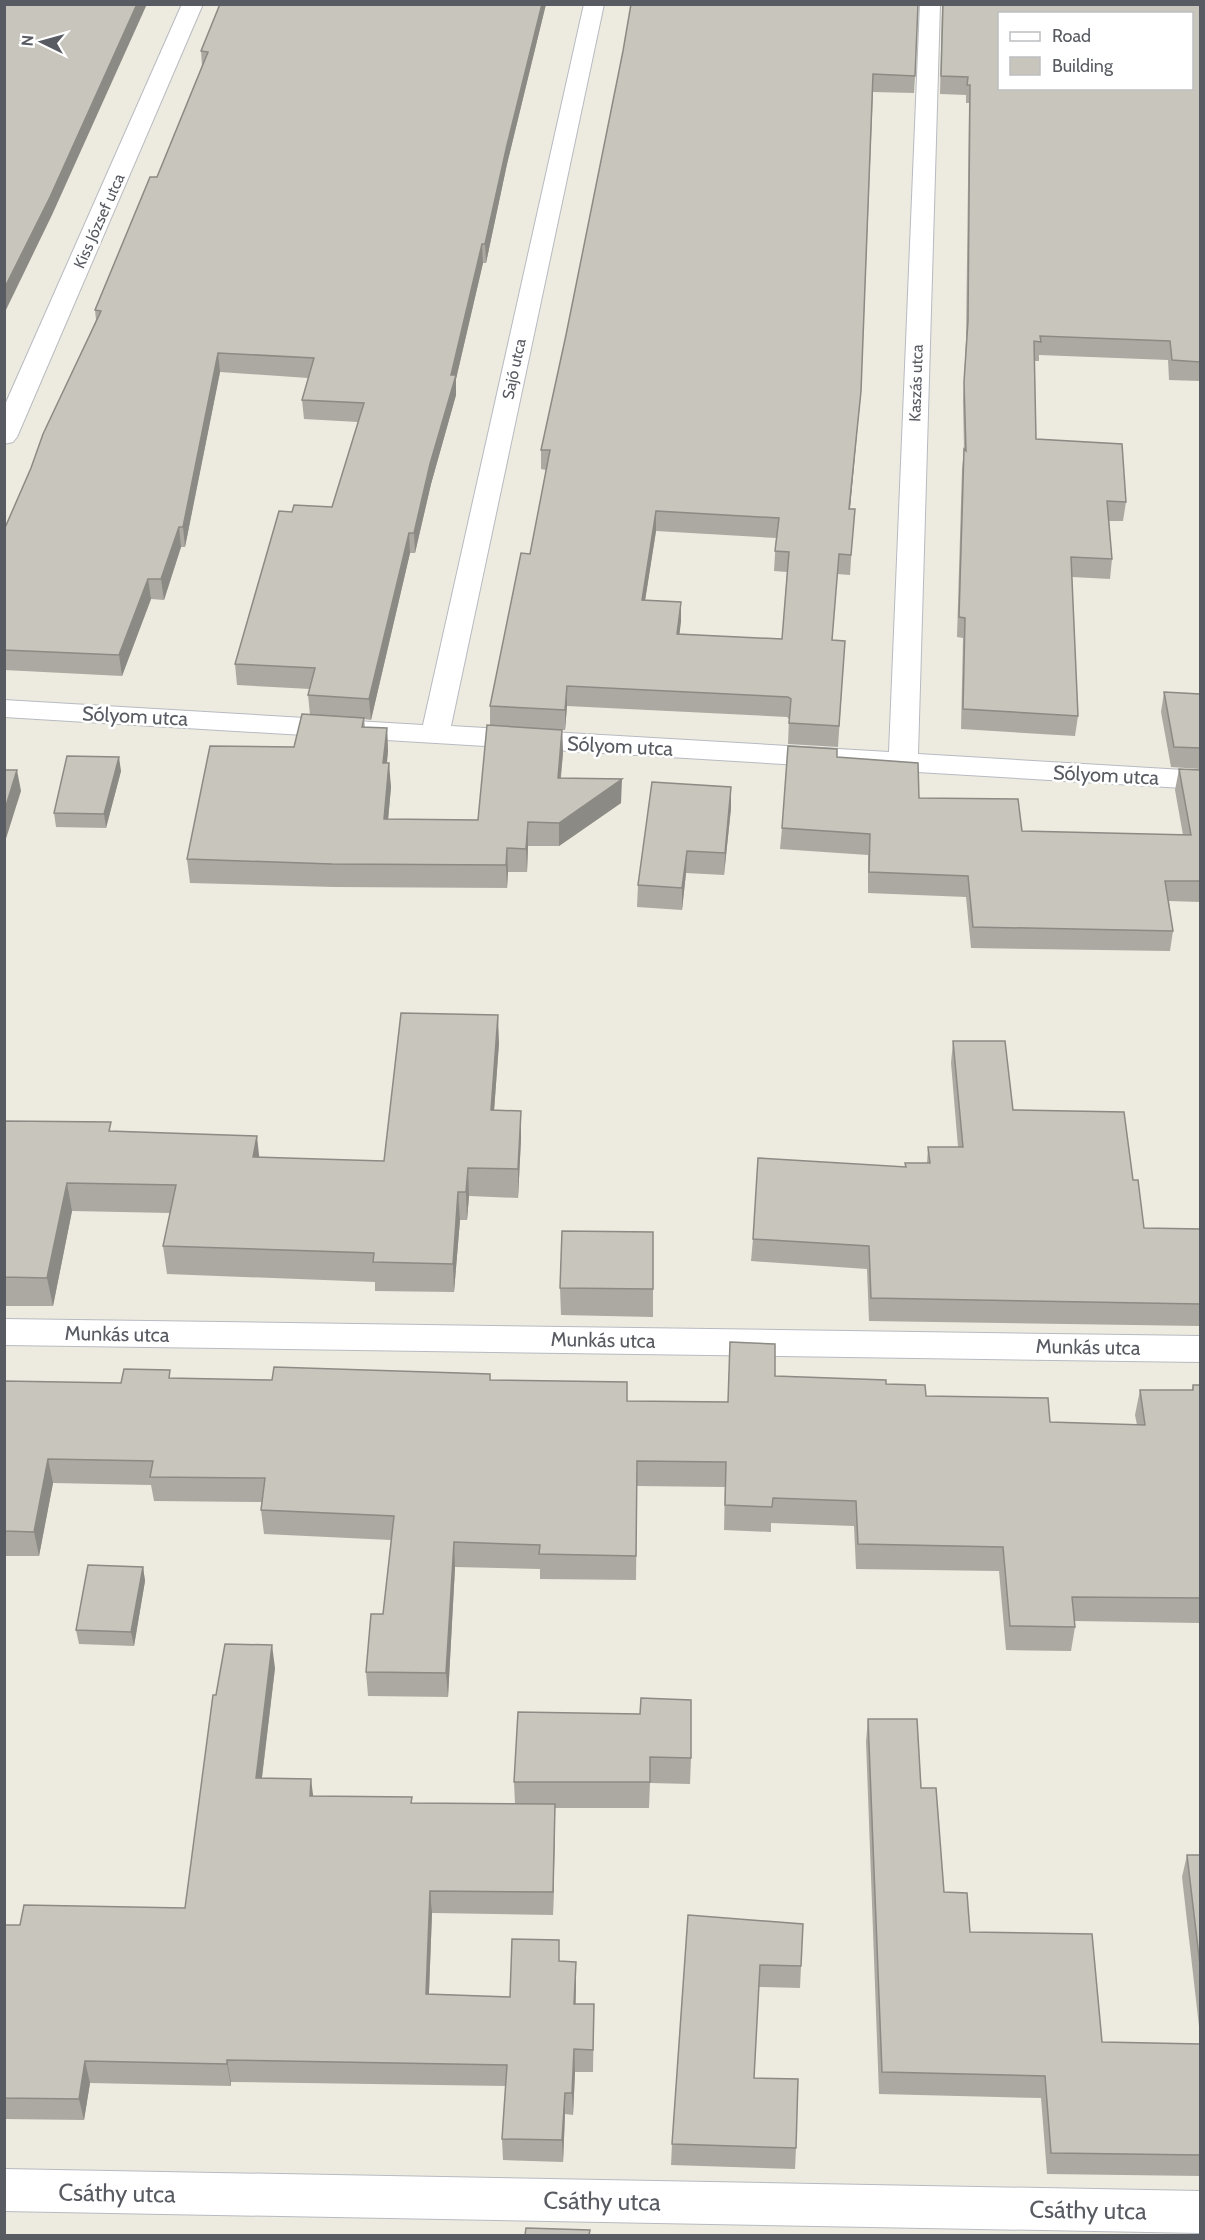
<svg xmlns="http://www.w3.org/2000/svg" width="1205" height="2240" viewBox="0 0 1205 2240" font-family="Cabin,sans-serif">
<style>
.lines{fill:none;stroke-linecap:round;stroke-linejoin:round}
.minor-casing{stroke:#b7bac0;stroke-width:2}
.minor{fill:#fff;fill-rule:evenodd}
.wall{fill:#aca9a2;fill-rule:evenodd}
.shaded-wall{fill:#8c8a84}
.building{fill:#c8c5bc;stroke:#8c8a84;stroke-width:1.5;fill-rule:evenodd}
.labels{text-anchor:middle;dominant-baseline:central;stroke-width:5;stroke-linejoin:round;paint-order:stroke}
.far-street-label{font-size:16px;fill:#585c62;stroke:#fff}
.street-label{font-size:20px;fill:#585c62;stroke:#fff}
.near-street-label{font-size:24px;fill:#585c62;stroke:#fff}
</style>
<rect width="100%" height="100%" fill="#edebdf"/>
<g class="lines">
<defs>
<g id="minor">
<polygon points="182,4 203,4 17,437 13,442 4,444 4,407"/>
<polygon points="584,4 604,4 451,726 889,752 920,4 940,4 918,754 1200,771 1200,789 4,717 4,700 423,725"/>
<polygon points="4,1319 1200,1336 1200,1362 4,1345"/>
<polygon points="4,2169 1200,2191 1200,2233 4,2211"/>
</g>
</defs>
<use href="#minor" class="minor-casing"/>
<use href="#minor" class="minor"/>
</g>
<g class="wall">
<path d="M 220,4 L 546,4 L 507,164 L 486,263 L 483,263 L 456,379 L 456,395 L 431,484 L 415,553 L 410,553 L 371,720 L 364,719 L 365,727 L 387,728 L 388,751 L 387,763 L 391,787 L 388,819 L 478,820 L 490,725 L 490,706 L 530,554 L 546,470 L 541,469 L 541,450 L 566,335 L 623,51 L 915,76 L 914,93 L 873,92 L 861,391 L 850,509 L 853,529 L 850,575 L 837,574 L 832,640 L 845,641 L 838,747 L 788,744 L 789,719 L 787,717 L 567,706 L 565,730 L 562,730 L 563,753 L 561,778 L 621,803 L 559,846 L 528,846 L 527,872 L 508,872 L 507,888 L 334,887 L 190,883 L 187,859 L 294,747 L 310,715 L 308,695 L 310,689 L 237,685 L 235,664 L 292,512 L 332,507 L 358,422 L 304,419 L 302,400 L 308,378 L 220,372 L 185,547 L 181,547 L 164,600 L 151,599 L 122,676 L 4,670 L 4,530 L 96,320 L 95,310 L 157,177 L 202,66 L 201,51 ZM 656,531 L 776,538 L 774,571 L 787,572 L 782,639 L 679,634 L 681,602 L 645,600 Z"/>
<polygon points="942,4 1200,4 1200,381 1169,380 1168,360 1039,355 1039,361 1034,361 1036,439 1126,502 1123,521 1109,521 1112,559 1110,579 1072,577 1078,716 1075,736 961,729 963,638 957,637 962,469 964,450 963,401 966,340 969,103 966,103 966,95 940,94"/>
<polygon points="1164,692 1200,694 1200,769 1171,767 1161,712"/>
<polygon points="837,757 919,798 1022,831 1183,835 1175,790 1179,769 1200,770 1200,902 1169,901 1173,931 1170,951 971,948 966,897 868,893 868,855 780,849 782,828"/>
<polygon points="121,771 106,828 56,827 54,813"/>
<polygon points="731,808 724,875 686,873 682,910 637,907 638,885"/>
<polygon points="953,1041 1013,1110 1133,1180 1144,1228 1200,1229 1200,1326 869,1321 867,1269 751,1261 753,1239 905,1167 905,1163 927,1163 928,1147 958,1147 951,1063"/>
<polygon points="499,1043 494,1110 521,1139 518,1198 469,1196 467,1220 460,1220 454,1292 375,1291 375,1282 167,1274 163,1246 170,1213 72,1211 53,1306 4,1306 4,1121 112,1131 259,1158 384,1161"/>
<polygon points="560,1288 653,1289 653,1317 561,1315"/>
<polygon points="490,1374 490,1380 627,1401 728,1402 775,1376 886,1384 926,1396 1050,1422 1137,1425 1135,1415 1140,1390 1192,1390 1193,1385 1200,1385 1200,1623 1074,1621 1075,1627 1071,1651 1006,1650 999,1571 856,1569 854,1526 771,1523 771,1532 724,1530 725,1487 637,1486 636,1580 540,1579 540,1569 455,1567 448,1697 368,1696 366,1672 383,1614 391,1540 264,1534 261,1510 262,1502 154,1501 151,1485 53,1483 39,1556 4,1556 4,1381 121,1383 171,1378 272,1380"/>
<polygon points="143,1567 145,1581 134,1646 79,1644 76,1630"/>
<polygon points="275,1668 262,1778 313,1796 412,1803 515,1804 514,1782 518,1712 691,1758 690,1784 650,1783 649,1808 555,1808 553,1915 432,1913 429,1994 510,1997 560,1961 576,1984 576,2004 594,2004 593,2072 575,2072 573,2115 565,2114 563,2162 503,2160 502,2139 506,2086 231,2082 231,2086 90,2083 84,2120 4,2119 4,1925 20,1925 185,1908 216,1695"/>
<polygon points="868,1719 921,1788 944,1892 970,1932 1102,2042 1200,2044 1200,2176 1047,2174 1041,2098 879,2094 866,1741"/>
<polygon points="1187,1855 1200,1855 1200,2035 1182,1877"/>
<polygon points="688,1915 801,1966 800,1988 759,1987 754,2078 796,2148 795,2169 671,2165 672,2144"/>
</g>
<g class="shaded-wall">
<polygon points="137,4 147,4 52,215 4,314 4,289"/>
<polygon points="542,4 546,4 507,164 486,263 485,244 507,145"/>
<polygon points="482,244 483,263 456,379 456,395 431,484 415,553 414,533"/>
<polygon points="218,353 220,372 185,547 183,527"/>
<polygon points="861,391 859,410 848,529 849,509"/>
<polygon points="656,511 656,531 642,620 642,600"/>
<polygon points="179,527 181,547 164,600 161,579"/>
<polygon points="409,533 410,553 371,720 369,699"/>
<polygon points="148,579 151,599 122,676 119,655"/>
<polygon points="681,602 681,622 677,654 677,634"/>
<polygon points="567,686 567,706 565,730 565,710"/>
<polygon points="387,728 388,751 384,787 383,763"/>
<polygon points="562,730 563,753 558,801 558,778"/>
<polygon points="119,757 121,771 106,828 104,814"/>
<polygon points="389,763 391,787 386,843 384,819"/>
<polygon points="17,770 21,791 4,845 4,812"/>
<polygon points="622,779 621,803 559,846 559,823"/>
<polygon points="731,787 731,808 724,875 725,853"/>
<polygon points="528,822 528,846 527,872 526,849"/>
<polygon points="507,848 508,872 507,888 506,865"/>
<polygon points="687,851 686,873 682,910 682,888"/>
<polygon points="498,1015 499,1043 492,1139 491,1110"/>
<polygon points="521,1111 521,1139 518,1198 518,1169"/>
<polygon points="257,1136 260,1164 253,1157"/>
<polygon points="468,1168 469,1196 467,1220 466,1192"/>
<polygon points="67,1183 72,1211 53,1306 47,1278"/>
<polygon points="458,1192 460,1220 454,1292 453,1264"/>
<polygon points="48,1459 53,1483 39,1556 34,1532"/>
<polygon points="454,1542 455,1567 448,1697 446,1673"/>
<polygon points="143,1567 145,1581 134,1646 131,1632"/>
<polygon points="272,1645 275,1668 259,1801 256,1778"/>
<polygon points="311,1779 314,1802 310,1796"/>
<polygon points="555,1804 555,1827 553,1915 553,1892"/>
<polygon points="430,1891 432,1913 428,2016 426,1994"/>
<polygon points="576,1962 576,1984 574,2026 574,2004"/>
<polygon points="574,2049 575,2072 573,2115 572,2093"/>
<polygon points="227,2060 231,2082 231,2086 227,2064"/>
<polygon points="85,2061 90,2083 84,2120 79,2099"/>
<polygon points="565,2093 565,2114 563,2162 562,2140"/>
</g>
<g class="building">
<polygon points="4,4 137,4 50,197 4,289"/>
<polygon points="220,4 542,4 507,145 485,244 482,244 451,375 456,375 430,464 414,533 409,533 369,699 308,695 315,668 235,664 279,511 292,512 294,505 332,507 364,403 302,400 314,358 218,353 183,527 179,527 161,579 148,579 119,655 4,650 4,530 31,468 43,434 101,311 95,310 150,177 157,177 208,52 201,51"/>
<path d="M 631,4 L 918,4 L 915,76 L 873,74 L 861,391 L 849,509 L 855,509 L 851,555 L 839,554 L 832,640 L 845,641 L 839,726 L 789,723 L 791,699 L 788,697 L 567,686 L 565,710 L 490,706 L 521,553 L 530,554 L 550,450 L 541,450 L 566,335 L 623,51 ZM 656,511 L 779,518 L 775,551 L 789,552 L 782,639 L 677,634 L 681,602 L 642,600 Z"/>
<path d="M 943,4 L 1200,4 L 1200,362 L 1172,360 L 1170,341 L 1040,336 L 1041,342 L 1034,341 L 1036,439 L 1122,444 L 1126,502 L 1107,501 L 1112,559 L 1071,557 L 1078,716 L 963,709 L 965,618 L 959,617 L 964,449 L 966,451 L 964,382 L 968,321 L 970,85 L 967,85 L 968,77 L 941,76 ZM 999,14 L 1191,14 L 1191,88 L 999,88 Z"/>
<polygon points="1164,692 1200,694 1200,748 1174,747"/>
<polygon points="302,714 364,718 362,727 387,728 383,763 389,763 384,819 478,820 487,725 562,730 558,778 622,779 559,823 528,822 526,849 507,848 506,865 332,864 187,859 210,746 294,747"/>
<polygon points="788,746 837,749 837,757 918,763 919,798 1018,799 1022,831 1191,835 1179,769 1200,770 1200,881 1165,881 1173,931 973,927 968,876 869,872 870,834 782,828"/>
<polygon points="67,756 119,757 104,814 54,813"/>
<polygon points="4,770 17,770 4,812"/>
<polygon points="652,782 731,787 725,853 687,851 682,888 638,885"/>
<polygon points="401,1013 498,1015 491,1110 521,1111 518,1169 468,1168 466,1192 458,1192 453,1264 373,1262 374,1253 163,1246 176,1185 67,1183 47,1278 4,1277 4,1121 111,1122 109,1131 257,1136 253,1157 384,1161"/>
<polygon points="953,1041 1005,1041 1013,1110 1124,1112 1133,1180 1138,1180 1144,1228 1200,1229 1200,1304 871,1298 869,1246 753,1239 758,1158 906,1167 905,1163 930,1163 928,1147 963,1147"/>
<polygon points="562,1231 653,1232 653,1289 560,1288"/>
<polygon points="730,1342 775,1344 775,1376 886,1380 886,1384 925,1385 926,1396 1048,1398 1050,1422 1145,1425 1140,1390 1193,1390 1193,1385 1200,1385 1200,1598 1072,1597 1075,1627 1010,1626 1003,1547 858,1544 856,1501 773,1498 772,1507 725,1505 726,1462 637,1461 636,1556 539,1554 540,1545 454,1542 446,1673 366,1672 371,1614 383,1614 394,1516 261,1510 265,1478 150,1477 153,1461 48,1459 34,1532 4,1531 4,1381 121,1383 124,1369 170,1370 169,1378 272,1380 274,1367 490,1374 490,1380 627,1382 627,1401 728,1402"/>
<polygon points="88,1565 143,1567 131,1632 76,1630"/>
<polygon points="225,1644 272,1645 256,1778 311,1779 310,1796 412,1797 411,1803 555,1804 553,1892 430,1891 426,1994 510,1997 512,1939 559,1940 559,1961 576,1962 574,2004 594,2004 593,2050 574,2049 572,2093 565,2093 562,2140 502,2139 507,2065 227,2060 227,2064 85,2061 79,2099 4,2098 4,1925 20,1925 24,1905 185,1908 213,1695 216,1695"/>
<polygon points="641,1698 691,1700 691,1758 650,1757 650,1782 514,1782 518,1712 640,1714"/>
<polygon points="868,1719 917,1719 921,1788 936,1788 944,1892 967,1893 970,1932 1092,1934 1102,2042 1200,2044 1200,2155 1051,2153 1045,2076 882,2072"/>
<polygon points="1187,1855 1200,1855 1200,1965"/>
<polygon points="688,1915 803,1924 801,1966 760,1965 754,2078 798,2079 796,2148 672,2144"/>
<polygon points="526,2228 590,2230 589,2235 525,2235"/>
</g>
<g class="labels">
<g class="far-street-label">
<text transform="translate(99 221) rotate(-66)">Kiss József utca</text>
<text transform="translate(514 369) rotate(-78)">Sajó utca</text>
<text transform="translate(916 383) rotate(-88)">Kaszás utca</text>
</g>
<g class="street-label">
<text transform="translate(135 716) rotate(3)">Sólyom utca</text>
<text transform="translate(620 746) rotate(3)">Sólyom utca</text>
<text transform="translate(1106 775) rotate(3)">Sólyom utca</text>
<text transform="translate(117 1334) rotate(1)">Munkás utca</text>
<text transform="translate(603 1340) rotate(1)">Munkás utca</text>
<text transform="translate(1088 1347) rotate(1)">Munkás utca</text>
</g>
<g class="near-street-label">
<text transform="translate(117 2193) rotate(1)">Csáthy utca</text>
<text transform="translate(602 2201) rotate(1)">Csáthy utca</text>
<text transform="translate(1088 2210) rotate(1)">Csáthy utca</text>
</g>
</g>
<rect width="1205" height="2240" fill="none" stroke="#585c62" stroke-width="12"/>
<rect x="998" y="12" width="195" height="78" fill="#ffffff" stroke="#bcbec0" stroke-width="1.5"/>
<rect x="1010" y="32" width="30" height="9" fill="#ffffff" stroke="#bcbec0" stroke-width="1.5"/>
<text x="1052" y="42" font-size="18" fill="#585c62">Road</text>
<rect x="1010" y="57" width="30" height="18" fill="#c8c5bc" stroke="#bcbec0" stroke-width="1.5"/>
<text x="1052" y="72" font-size="18" fill="#585c62">Building</text>
<g transform="translate(42 42) rotate(275)" stroke="#ffffff" stroke-width="4.5" paint-order="stroke">
<path d="M0-4.5L10 22L0 15L-10 22Z" fill="#585c62"/>
<text y="-9" font-size="16" font-weight="bold" text-anchor="middle" fill="#585c62">N</text>
</g>
</svg>
